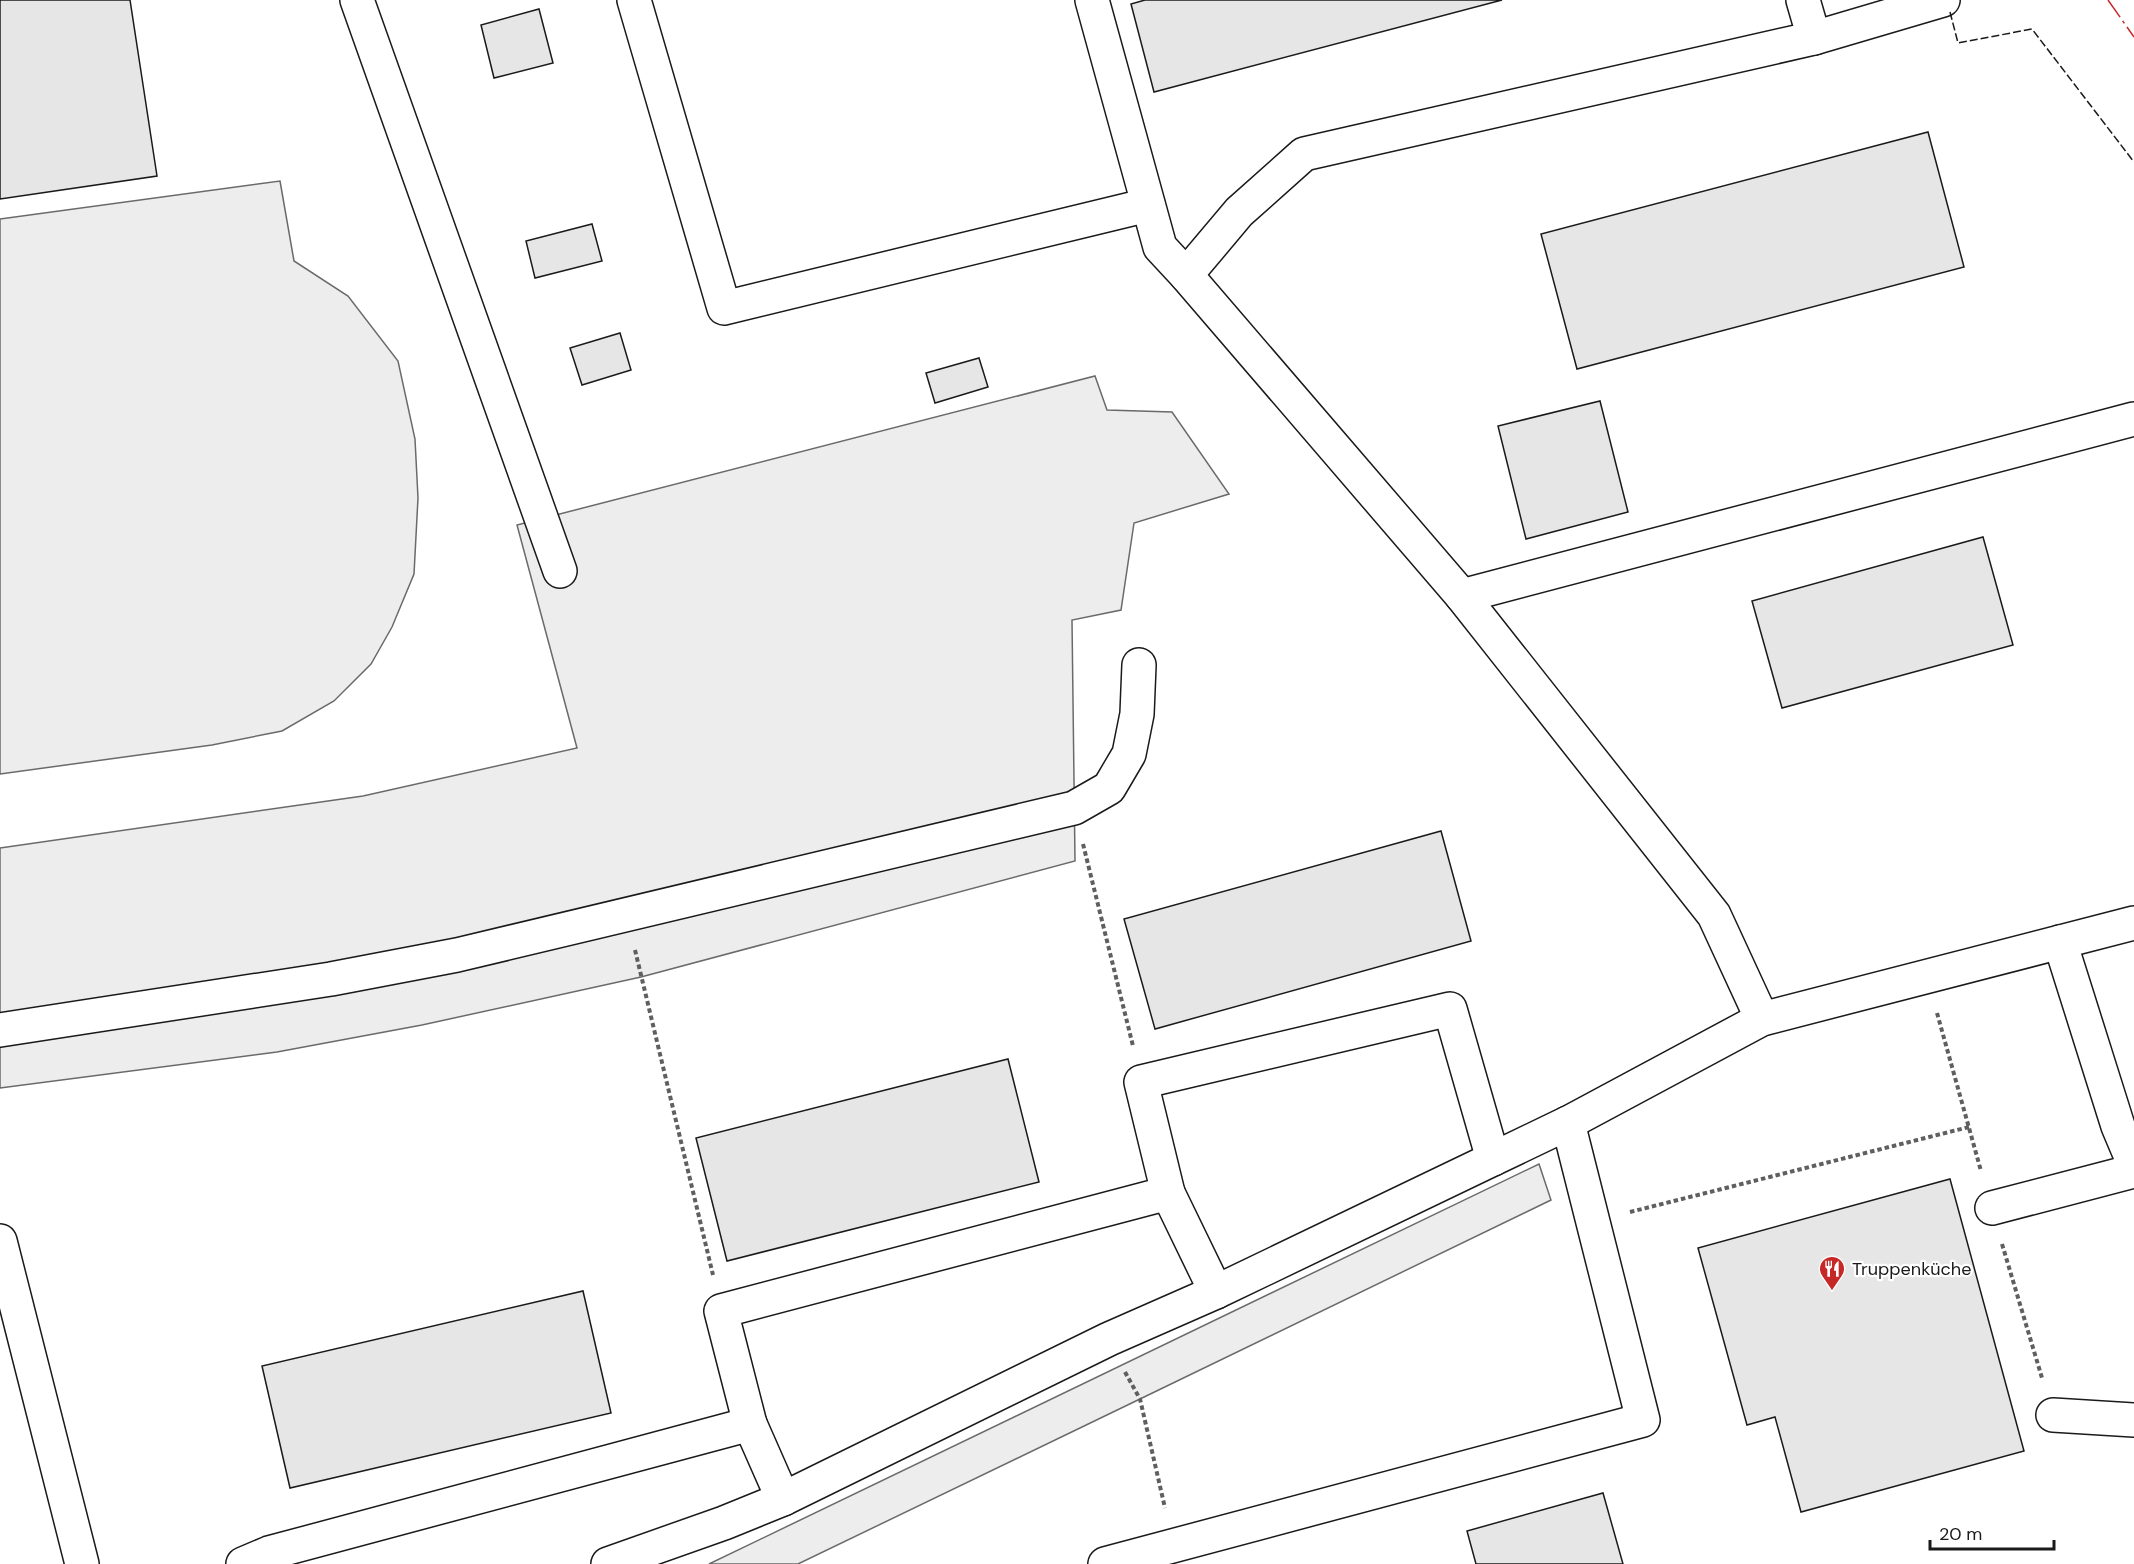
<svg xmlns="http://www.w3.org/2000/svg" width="2134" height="1564" viewBox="0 0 2134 1564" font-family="'DM Sans',sans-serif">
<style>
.built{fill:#ededed;stroke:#6a6a6a;stroke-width:1.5}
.building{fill:#e6e6e6;stroke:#1a1a1a;stroke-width:1.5}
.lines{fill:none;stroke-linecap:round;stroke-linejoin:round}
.minor-casing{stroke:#1a1a1a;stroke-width:36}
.path{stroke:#5f5f5f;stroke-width:4;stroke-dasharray:4.5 3;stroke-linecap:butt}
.minor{stroke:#fff;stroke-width:33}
.fence{stroke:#1a1a1a;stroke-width:1.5;stroke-dasharray:8 3;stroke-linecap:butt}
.power{stroke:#c62828;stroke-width:1.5;stroke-dasharray:21 4.5 3 4.5;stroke-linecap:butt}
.labels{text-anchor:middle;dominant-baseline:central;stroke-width:4.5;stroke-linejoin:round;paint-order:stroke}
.poi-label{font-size:18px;fill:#1a1a1a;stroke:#fff;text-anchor:start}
</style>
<rect width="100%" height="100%" fill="#fff"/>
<g class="built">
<polygon points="280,181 294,261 348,296 398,361 415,439 418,498 414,574 392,627 371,664 334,701 282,731 212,745 0,774 0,219"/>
<polygon points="1095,376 1107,410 1172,412 1229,494 1134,523 1121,610 1072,620 1075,861 641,977 422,1025 277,1052 0,1088 0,848 363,796 577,748 517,525"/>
<polygon points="1539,1164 1551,1200 1140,1399 798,1564 709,1564"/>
</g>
<g class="building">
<polygon points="0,0 130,0 157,176 0,199"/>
<polygon points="1145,0 1502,0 1154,92 1131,4"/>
<polygon points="539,9 553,63 494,78 481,25"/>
<polygon points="1928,132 1964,267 1577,369 1541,234"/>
<polygon points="592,224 602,261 535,278 526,241"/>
<polygon points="620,333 631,370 582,385 570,348"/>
<polygon points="979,358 988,387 935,403 926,373"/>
<polygon points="1600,401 1628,512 1526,539 1498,426"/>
<polygon points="1983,537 2013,645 1782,708 1752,601"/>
<polygon points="1441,831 1471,941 1155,1029 1124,919"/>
<polygon points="1008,1059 1039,1182 727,1261 696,1138"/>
<polygon points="1950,1179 2024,1451 1801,1512 1775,1417 1747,1425 1698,1248"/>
<polygon points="583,1291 611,1413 290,1488 262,1366"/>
<polygon points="1603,1493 1623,1564 1476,1564 1467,1531"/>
</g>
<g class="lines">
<defs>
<g id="minor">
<polyline points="357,0 560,571"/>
<polyline points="634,0 724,308 1148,205"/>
<polyline points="1092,0 1160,247 1186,275 1462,596 1714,915 1762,1019"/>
<polyline points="1814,38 1943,0"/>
<polyline points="1186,275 1239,212 1304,154 1814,38 1803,0"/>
<polyline points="1462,596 2134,419"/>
<polyline points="2060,942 2118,1126 2134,1164"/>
<polyline points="0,1030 331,979 457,955 1074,808 1109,788 1129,754 1137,714 1139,665"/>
<polyline points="1168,1193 1216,1292"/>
<polyline points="1992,1208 2134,1171"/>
<polyline points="0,1241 82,1564"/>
<polyline points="2053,1415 2134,1420"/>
<polyline points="750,1424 783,1499"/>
<polyline points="243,1564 269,1553 750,1424 721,1311 1168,1193 1141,1082 1450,1009 1493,1159"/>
<polyline points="608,1564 724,1523 783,1499 1109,1339 1216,1292 1493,1159 1568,1123 1762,1019 2134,923"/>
<polyline points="1105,1564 1643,1420 1568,1123"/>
</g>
</defs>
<use href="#minor" class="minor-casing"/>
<g class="path">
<polyline points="1083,844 1133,1046"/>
<polyline points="635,950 713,1275"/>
<polyline points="1937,1013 1981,1171"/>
<polyline points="1630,1212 1969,1127"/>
<polyline points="2002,1244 2042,1378"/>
<polyline points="1125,1372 1140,1399 1165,1508"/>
</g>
<use href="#minor" class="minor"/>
<polyline class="fence" points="1950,12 1958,43 2032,29 2134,162"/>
<polyline class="power" points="2108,0 2134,37"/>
</g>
<defs>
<symbol id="restaurant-pin" viewBox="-11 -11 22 30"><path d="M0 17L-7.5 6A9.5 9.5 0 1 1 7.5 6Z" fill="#c62828" stroke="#fff"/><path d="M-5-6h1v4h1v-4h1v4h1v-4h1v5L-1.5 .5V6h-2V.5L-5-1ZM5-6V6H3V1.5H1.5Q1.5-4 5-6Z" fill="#fff"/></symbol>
</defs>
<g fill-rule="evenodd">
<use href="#restaurant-pin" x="1817" y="1254" width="30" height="40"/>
</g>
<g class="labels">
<g class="poi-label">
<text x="1852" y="1269">Truppenküche</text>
</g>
</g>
<path d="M1930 1540v9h124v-9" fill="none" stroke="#1a1a1a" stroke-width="3"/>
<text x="1939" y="1540" font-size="18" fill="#1a1a1a" stroke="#ffffff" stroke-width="4.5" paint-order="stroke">20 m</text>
</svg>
